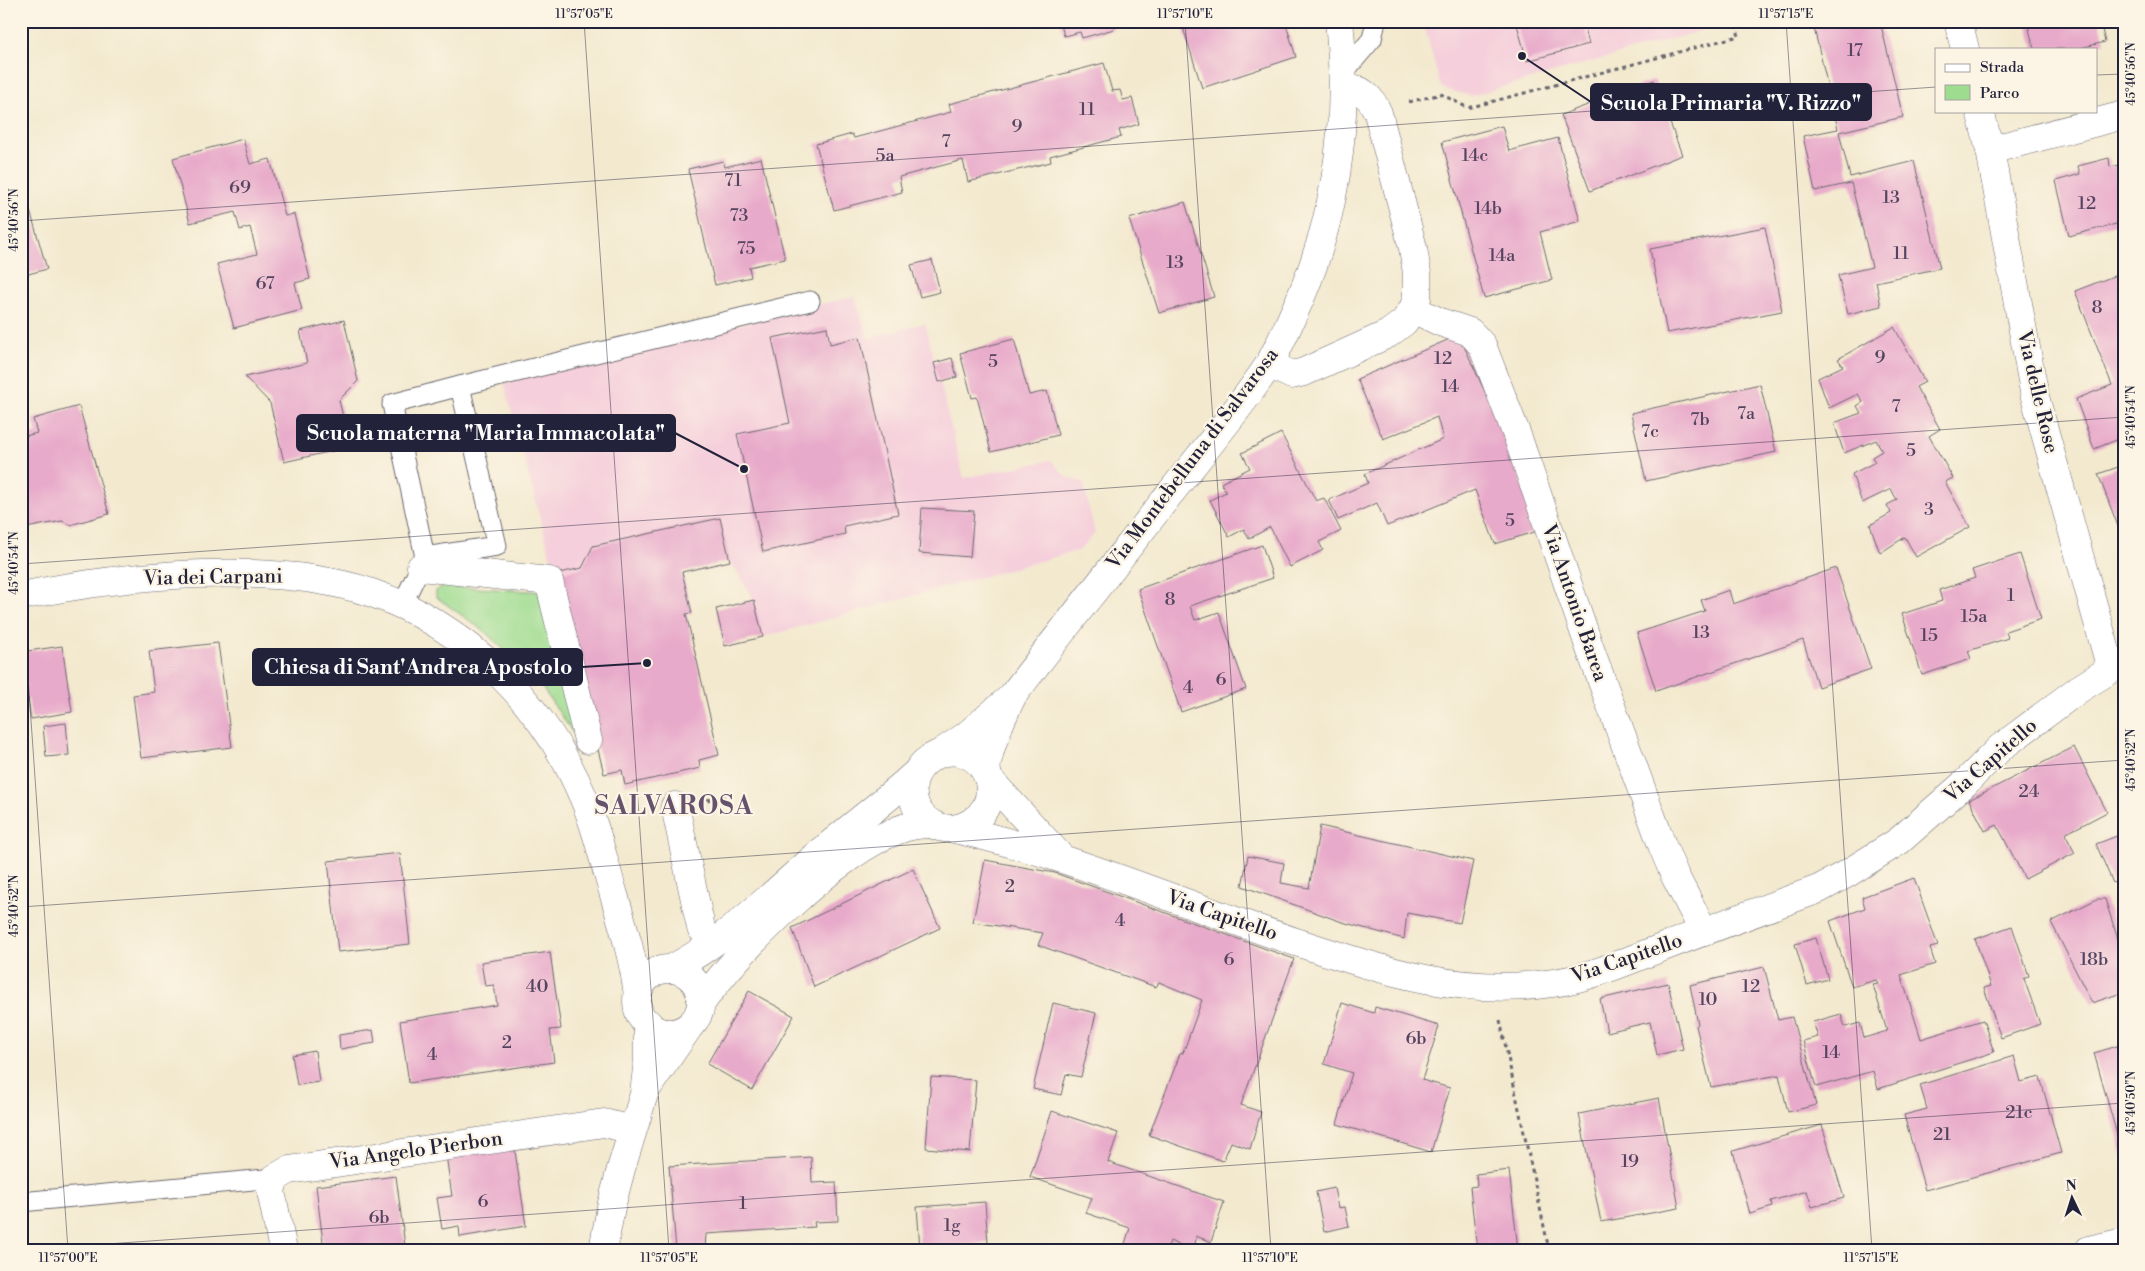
<svg xmlns="http://www.w3.org/2000/svg" width="2145" height="1271" viewBox="0 0 2145 1271" font-family="'Libre Bodoni',serif">
<style>
.built{fill:#f5cfdb}
.green{fill:#9edc90;stroke:#607f66}
.building{fill:#e8aaca}
.lines{fill:none;stroke-linecap:round;stroke-linejoin:round}
.service-casing{stroke:#6b686f;stroke-width:21}
.pedestrian-casing{stroke:#6b686f;stroke-width:29}
.minor-casing{stroke:#6b686f;stroke-width:29}
.tertiary-casing{stroke:#6b686f;stroke-width:29}
.path{stroke:#6b686f;stroke-width:3;stroke-dasharray:4 4;stroke-linecap:butt}
.service{stroke:#fff;stroke-width:19}
.pedestrian{stroke:#fff;stroke-width:28}
.minor{stroke:#fff;stroke-width:28}
.tertiary{stroke:#fff;stroke-width:28}
.ticks{fill:none;stroke:#22223b;stroke-width:1;stroke-opacity:0.45}
.labels{text-anchor:middle;dominant-baseline:central;stroke-width:4.5;stroke-linejoin:round;paint-order:stroke}
.number-label{font-size:18px;fill:#54445f}
.street-label{font-size:20px;fill:#22223b;stroke:#fcf5e5}
.district-label{font-size:25px;font-weight:bold;letter-spacing:1px;fill:#67526d;stroke:#fcf5e5}
.leader{fill:none;stroke:#22223b;stroke-width:2}
.callout-dot{fill:#22223b;stroke:#fcf5e5;stroke-width:2}
.callout{fill:#22223b;stroke:#22223b;stroke-width:2}
.callout-label{font-size:21px;text-anchor:middle;font-weight:bold;fill:#fff}
.neatline{fill:none;stroke:#22223b;stroke-width:2}
.ticks-label{font-size:12px;text-anchor:middle;fill:#22223b}
</style>
<rect width="100%" height="100%" fill="#fcf5e5"/>
<filter id="ink" filterUnits="userSpaceOnUse"><feTurbulence type="fractalNoise" baseFrequency=".02" numOctaves="2"/><feDisplacementMap in="SourceGraphic" scale="10" xChannelSelector="R" yChannelSelector="G"/><feConvolveMatrix kernelMatrix="1 2 1 2 8 2 1 2 1" color-interpolation-filters="sRGB"/></filter>
<filter id="wash" filterUnits="userSpaceOnUse"><feTurbulence type="fractalNoise" baseFrequency=".0096" numOctaves="4" result="noise"/><feDisplacementMap in="SourceGraphic" scale="20" xChannelSelector="R" yChannelSelector="G"/><feGaussianBlur stdDeviation="1.12" result="paint"/><feColorMatrix in="noise" values="0 0 0 0 0 0 0 0 0 0 0 0 0 0 0 0 0 1.4 0 .05"/><feComposite in="paint" operator="in"/></filter>
<g filter="url(#wash)">
<rect width="100%" height="100%" fill="#f3e9cf"/>
<g class="built">
<polygon points="1423,21 1725,21 1725,24 1471,96 1441,88"/>
<polygon points="855,296 868,338 925,323 964,478 1051,460 1066,477 1083,482 1095,533 1080,550 763,637 754,600 730,561 720,518 593,546 582,568 555,574 504,383"/>
</g>
<g class="green">
<polygon points="443,586 545,592 563,669 532,676 484,631 436,597 436,591"/>
<polygon points="566,681 575,736 541,686"/>
</g>
<g id="blocks">
<g class="building">
<polygon points="1060,21 1112,21 1114,29 1082,38 1080,32 1064,36"/>
<polygon points="1181,21 1285,21 1296,57 1202,88"/>
<polygon points="1516,21 1583,21 1589,44 1527,61"/>
<polygon points="1824,21 1880,21 1903,117 1839,132 1850,177 1914,161 1940,268 1876,282 1881,306 1848,314 1838,275 1872,267 1851,183 1815,191 1803,136 1838,129 1813,24"/>
<polygon points="2027,21 2100,21 2105,42 2076,49 2034,49"/>
<polygon points="1104,63 1112,91 1120,90 1123,100 1132,98 1139,124 1119,130 1121,137 1050,156 1051,162 968,182 963,160 899,177 902,192 834,210 816,144 852,134 854,138 951,112 949,104"/>
<polygon points="1654,80 1682,155 1590,191 1561,115"/>
<polygon points="1502,126 1509,151 1558,138 1580,221 1540,232 1552,280 1484,298 1442,142"/>
<polygon points="243,139 250,164 270,159 285,216 294,214 310,279 295,283 302,310 234,328 217,264 257,254 250,227 240,230 235,212 190,223 173,158"/>
<polygon points="761,158 785,259 749,267 751,277 715,285 688,169 723,161 725,167"/>
<polygon points="2109,158 2110,167 2124,164 2124,222 2069,236 2056,181 2080,174 2078,166"/>
<polygon points="21,190 24,190 47,269 21,276"/>
<polygon points="1185,202 1214,297 1159,313 1129,219"/>
<polygon points="1765,227 1782,311 1667,333 1650,249"/>
<polygon points="932,260 940,292 920,297 911,265"/>
<polygon points="2124,272 2124,437 2094,449 2076,399 2112,385 2075,291"/>
<polygon points="344,320 358,381 339,400 350,447 284,462 270,403 245,377 307,363 300,331"/>
<polygon points="827,327 830,344 860,337 898,514 844,526 845,534 763,552 737,434 790,423 772,338"/>
<polygon points="1894,327 1925,382 1916,387 1940,429 1929,436 1953,478 1945,482 1970,527 1916,557 1905,537 1880,553 1870,525 1891,513 1887,505 1897,500 1891,489 1862,503 1852,474 1875,462 1872,457 1882,451 1876,440 1844,453 1834,423 1861,413 1857,406 1863,402 1858,394 1829,408 1818,378 1843,366 1838,359"/>
<polygon points="1459,335 1507,440 1538,531 1495,544 1475,490 1387,526 1377,503 1338,520 1329,500 1368,483 1365,474 1443,439 1437,417 1383,439 1357,379"/>
<polygon points="1014,339 1029,395 1047,391 1058,435 991,452 977,397 972,398 960,353"/>
<polygon points="952,358 957,377 939,382 934,363"/>
<polygon points="1760,384 1776,452 1646,481 1631,413"/>
<polygon points="79,406 109,514 70,525 62,521 21,529 21,437 37,433 33,419"/>
<polygon points="1281,433 1316,501 1324,498 1341,531 1319,542 1323,550 1290,567 1270,527 1249,539 1244,529 1229,537 1210,500 1226,492 1221,483 1250,468 1242,453"/>
<polygon points="2124,465 2124,542 2098,474"/>
<polygon points="922,508 974,511 970,557 919,553"/>
<polygon points="720,518 730,561 682,572 692,613 686,614 719,755 699,760 700,768 625,785 622,770 604,774 555,574 582,568 593,546"/>
<polygon points="1262,545 1273,578 1190,606 1195,620 1219,612 1246,689 1181,712 1138,589"/>
<polygon points="2020,554 2041,619 2006,631 2008,638 1968,651 1971,659 1922,675 1902,614 1942,601 1939,590 1975,578 1972,570"/>
<polygon points="1836,568 1871,669 1818,687 1803,640 1656,691 1637,633 1705,611 1701,600 1729,590 1733,604"/>
<polygon points="754,600 763,637 725,646 716,609"/>
<polygon points="218,643 232,747 141,758 133,695 154,692 149,651"/>
<polygon points="62,646 72,712 31,719 28,698 21,699 21,652"/>
<polygon points="66,723 69,755 46,757 43,726"/>
<polygon points="2074,747 2107,812 2065,834 2075,853 2025,879 1997,825 1985,831 1969,800"/>
<polygon points="1320,826 1473,861 1460,923 1407,913 1404,939 1342,922 1242,886 1248,856 1284,863 1281,883 1309,888"/>
<polygon points="2117,836 2124,856 2124,879 2113,883 2096,844"/>
<polygon points="400,853 410,944 338,952 328,861"/>
<polygon points="985,860 1055,873 1294,959 1241,1105 1261,1112 1250,1149 1231,1142 1223,1161 1149,1135 1180,1054 1183,1053 1202,1000 1159,982 1156,987 1038,945 1043,933 973,922"/>
<polygon points="913,869 940,928 814,987 792,928"/>
<polygon points="1914,878 1938,946 1930,948 1935,964 1901,975 1921,1039 1983,1020 1994,1052 1878,1089 1873,1071 1816,1087 1803,1041 1818,1037 1813,1022 1841,1014 1845,1027 1860,1023 1864,1038 1887,1031 1873,985 1878,984 1876,980 1852,987 1830,921 1865,908 1862,897"/>
<polygon points="2097,899 2105,899 2124,958 2124,992 2092,1003 2051,922"/>
<polygon points="2012,926 2029,976 2024,979 2040,1024 2001,1038 1984,988 1991,986 1975,939"/>
<polygon points="1816,938 1828,979 1807,985 1795,944"/>
<polygon points="550,952 561,1029 550,1030 554,1062 409,1083 400,1021 497,1005 494,985 485,986 481,962"/>
<polygon points="1764,967 1778,1020 1792,1017 1816,1105 1788,1112 1779,1075 1711,1087 1696,1026 1698,1024 1690,985"/>
<polygon points="1668,983 1683,1049 1657,1055 1650,1022 1607,1032 1600,999"/>
<polygon points="749,991 794,1016 752,1090 707,1064"/>
<polygon points="1053,1003 1096,1013 1081,1077 1066,1074 1061,1095 1033,1089"/>
<polygon points="1342,1003 1374,1013 1375,1007 1439,1026 1422,1080 1450,1088 1431,1152 1337,1124 1352,1073 1324,1064"/>
<polygon points="373,1030 375,1043 340,1049 339,1035"/>
<polygon points="2124,1044 2124,1156 2123,1156 2094,1053"/>
<polygon points="315,1051 319,1082 297,1085 292,1055"/>
<polygon points="2014,1056 2021,1082 2040,1077 2061,1153 1925,1190 1904,1115 1927,1109 1920,1085"/>
<polygon points="931,1077 976,1080 970,1152 926,1148"/>
<polygon points="1659,1098 1679,1208 1601,1222 1579,1114"/>
<polygon points="1052,1111 1118,1133 1108,1162 1224,1202 1211,1242 1196,1236 1195,1250 1189,1250 1170,1241 1167,1250 1123,1250 1130,1228 1086,1213 1092,1198 1030,1177"/>
<polygon points="1822,1125 1844,1198 1812,1207 1807,1191 1771,1201 1772,1207 1750,1214 1733,1151"/>
<polygon points="514,1144 526,1226 460,1237 459,1226 442,1229 437,1198 452,1196 446,1155"/>
<polygon points="811,1157 812,1183 836,1182 838,1221 814,1222 815,1227 706,1234 705,1250 676,1250 669,1166"/>
<polygon points="1509,1170 1518,1250 1477,1250 1470,1187 1477,1186 1476,1174"/>
<polygon points="396,1176 405,1246 379,1250 324,1250 316,1186"/>
<polygon points="1334,1188 1338,1208 1345,1207 1349,1226 1324,1232 1316,1192"/>
<polygon points="985,1202 988,1243 920,1248 917,1207"/>
</g>
</g>
</g>
<g filter="url(#ink)">
<use href="#blocks" fill-opacity="0" stroke="#6b686f" stroke-width="1"/>
<g class="lines">
<defs>
<g id="service">
<polyline points="1343,73 1372,39 1376,21"/>
<polyline points="460,386 810,301"/>
<polyline points="402,605 425,557 392,404 460,386 497,546 425,557"/>
<polyline points="21,1202 275,1178"/>
</g>
<g id="pedestrian">
<polyline points="421,567 549,581 588,740"/>
<polyline points="675,806 701,928"/>
</g>
<g id="minor">
<polyline points="1958,21 1965,49"/>
<polyline points="1980,111 1990,150 2035,397 2111,669"/>
<polyline points="1990,150 2124,115"/>
<polyline points="1413,309 1440,322 1470,332 1482,345 1518,438 1589,646 1662,845 1675,876 1704,932"/>
<path d="M 1269,364 L 1292,375 L 1304,372 L 1388,334 L 1404,322 L 1413,309 L 1417,298 L 1417,273 L 1413,248 L 1378,113 C 1371,97 1362,88 1344,87"/>
<polyline points="988,778 1058,854"/>
<path d="M 955,829 C 1071,855 1182,904 1296,942 C 1382,970 1461,997 1553,983 C 1590,978 1626,961 1661,948 C 1713,928 1766,908 1819,889 L 1848,873 L 1899,841 L 1964,784 L 2000,748 L 2079,689 L 2124,661"/>
<polyline points="283,1250 271,1191 275,1178 289,1170 604,1123 632,1130"/>
<polyline points="2089,1250 2124,1242"/>
</g>
<g id="tertiary">
<path d="M 21,596 C 122,575 271,560 369,592 C 467,625 545,705 584,799 C 595,824 601,851 609,878 C 620,916 633,955 638,995"/>
<polyline points="942,752 966,736 1008,700"/>
<path d="M 986,773 C 964,730 899,758 915,804 C 918,812 925,820 932,824 C 958,838 990,818 990,789 C 990,780 985,773 987,763 C 992,739 1002,717 1013,695 C 1064,628 1117,562 1168,496 C 1202,453 1238,411 1268,366 C 1277,351 1285,333 1292,317 C 1336,224 1350,123 1339,21"/>
<path d="M 671,969 C 725,941 767,899 813,859 C 846,830 883,803 916,773"/>
<circle cx="669" cy="1001" r="32"/>
<path d="M 701,1003 C 741,948 835,854 898,830 C 910,825 921,824 932,824"/>
<polyline points="647,1088 691,1024"/>
<polyline points="603,1250 611,1207 621,1169 644,1094 648,1060 648,1023"/>
</g>
</defs>
<use href="#service" class="service-casing"/>
<use href="#pedestrian" class="pedestrian-casing"/>
<use href="#minor" class="minor-casing"/>
<use href="#tertiary" class="tertiary-casing"/>
<g class="path">
<polyline points="1409,102 1441,94 1468,108 1739,36 1734,21"/>
<polyline points="707,800 725,796"/>
<polyline points="626,815 644,812"/>
<polyline points="1500,1020 1549,1250"/>
</g>
<use href="#service" class="service"/>
<use href="#pedestrian" class="pedestrian"/>
<use href="#minor" class="minor"/>
<use href="#tertiary" class="tertiary"/>
</g>
</g>
<path class="ticks" d="M 584,21 L 669,1250M 1185,21 L 1271,1250M 1786,21 L 1872,1250M 2096,75 L 2124,74M 21,221 L 1936,87M 21,564 L 2124,417M 21,577 L 68,1250M 21,907 L 2124,760M 21,1250 L 2124,1103"/>
<g class="labels">
<g class="number-label">
<text x="1855" y="50">17</text>
<text x="1087" y="109">11</text>
<text x="1017" y="126">9</text>
<text x="946" y="141">7</text>
<text x="885" y="155">5a</text>
<text x="1475" y="155">14c</text>
<text x="733" y="180">71</text>
<text x="240" y="187">69</text>
<text x="1891" y="197">13</text>
<text x="2087" y="203">12</text>
<text x="1488" y="208">14b</text>
<text x="739" y="215">73</text>
<text x="746" y="248">75</text>
<text x="1901" y="253">11</text>
<text x="1502" y="255">14a</text>
<text x="1175" y="262">13</text>
<text x="265" y="283">67</text>
<text x="2097" y="307">8</text>
<text x="1880" y="357">9</text>
<text x="1443" y="358">12</text>
<text x="993" y="361">5</text>
<text x="1450" y="386">14</text>
<text x="1896" y="406">7</text>
<text x="1746" y="413">7a</text>
<text x="1700" y="419">7b</text>
<text x="1650" y="431">7c</text>
<text x="1911" y="450">5</text>
<text x="1929" y="509">3</text>
<text x="1510" y="520">5</text>
<text x="2011" y="595">1</text>
<text x="1170" y="599">8</text>
<text x="1974" y="616">15a</text>
<text x="1701" y="632">13</text>
<text x="1929" y="635">15</text>
<text x="1221" y="679">6</text>
<text x="1188" y="687">4</text>
<text x="2029" y="791">24</text>
<text x="1010" y="886">2</text>
<text x="1120" y="920">4</text>
<text x="1229" y="959">6</text>
<text x="2094" y="959">18b</text>
<text x="537" y="986">40</text>
<text x="1751" y="986">12</text>
<text x="1708" y="999">10</text>
<text x="1416" y="1038">6b</text>
<text x="507" y="1042">2</text>
<text x="1831" y="1052">14</text>
<text x="432" y="1054">4</text>
<text x="2019" y="1112">21c</text>
<text x="1942" y="1134">21</text>
<text x="1630" y="1161">19</text>
<text x="483" y="1201">6</text>
<text x="743" y="1203">1</text>
<text x="379" y="1217">6b</text>
<text x="952" y="1225">1g</text>
</g>
<g class="street-label">
<text transform="translate(2037 392) rotate(77)">Via delle Rose</text>
<text transform="translate(1193 459) rotate(-53)">Via Montebelluna di Salvarosa</text>
<text transform="translate(213 578) rotate(-1)">Via dei Carpani</text>
<text transform="translate(1574 603) rotate(71)">Via Antonio Barea</text>
<text transform="translate(1991 761) rotate(-41)">Via Capitello</text>
<text transform="translate(1222 916) rotate(19)">Via Capitello</text>
<text transform="translate(1627 959) rotate(-19)">Via Capitello</text>
<text transform="translate(416 1151) rotate(-8)">Via Angelo Pierbon</text>
</g>
<g class="district-label">
<text x="674" y="806">SALVAROSA</text>
</g>
</g>
<path class="leader" d="M1522 56L1591 102M744 469L675 433M647 663L582 667"/>
<g class="callout-dot">
<circle cx="1522" cy="56" r="5"/>
<circle cx="744" cy="469" r="5"/>
<circle cx="647" cy="663" r="5"/>
</g>
<g class="callout">
<rect x="1591" y="84" width="280" height="36" rx="5"/>
<rect x="297" y="415" width="378" height="36" rx="5"/>
<rect x="253" y="649" width="329" height="36" rx="5"/>
</g>
<g class="callout-label">
<text x="1731" y="110">Scuola Primaria "V. Rizzo"</text>
<text x="486" y="440">Scuola materna "Maria Immacolata"</text>
<text x="418" y="674">Chiesa di Sant'Andrea Apostolo</text>
</g>
<rect width="2145" height="1271" fill="none" stroke="#fcf5e5" stroke-width="55"/>
<rect x="1935" y="48" width="162" height="65" fill="#fcf5e5" stroke="#a5a1a1"/>
<rect x="1945" y="64" width="25" height="8" fill="#ffffff" stroke="#a5a1a1"/>
<text x="1980" y="72" font-size="15" fill="#22223b">Strada</text>
<rect x="1945" y="85" width="25" height="15" fill="#9edc90" stroke="#a5a1a1"/>
<text x="1980" y="98" font-size="15" fill="#22223b">Parco</text>
<g transform="translate(2072 1198) rotate(356)" stroke="#fcf5e5" stroke-width="4" paint-order="stroke">
<path d="M0-4L9 19L0 12L-9 19Z" fill="#22223b"/>
<text y="-8" font-size="14" font-weight="bold" text-anchor="middle" fill="#22223b">N</text>
</g>
<rect x="28" y="28" width="2090" height="1216" class="neatline"/>
<g class="ticks-label">
<text x="584" y="18">11°57'05"E</text>
<text x="1185" y="18">11°57'10"E</text>
<text x="1786" y="18">11°57'15"E</text>
<text transform="translate(2131 74) rotate(-90)" y="4">45°40'56"N</text>
<text transform="translate(14 220) rotate(-90)" y="4">45°40'56"N</text>
<text transform="translate(2131 417) rotate(-90)" y="4">45°40'54"N</text>
<text transform="translate(14 563) rotate(-90)" y="4">45°40'54"N</text>
<text transform="translate(2131 760) rotate(-90)" y="4">45°40'52"N</text>
<text transform="translate(14 906) rotate(-90)" y="4">45°40'52"N</text>
<text transform="translate(2131 1103) rotate(-90)" y="4">45°40'50"N</text>
<text x="68" y="1262">11°57'00"E</text>
<text x="669" y="1262">11°57'05"E</text>
<text x="1270" y="1262">11°57'10"E</text>
<text x="1871" y="1262">11°57'15"E</text>
</g>
</svg>
